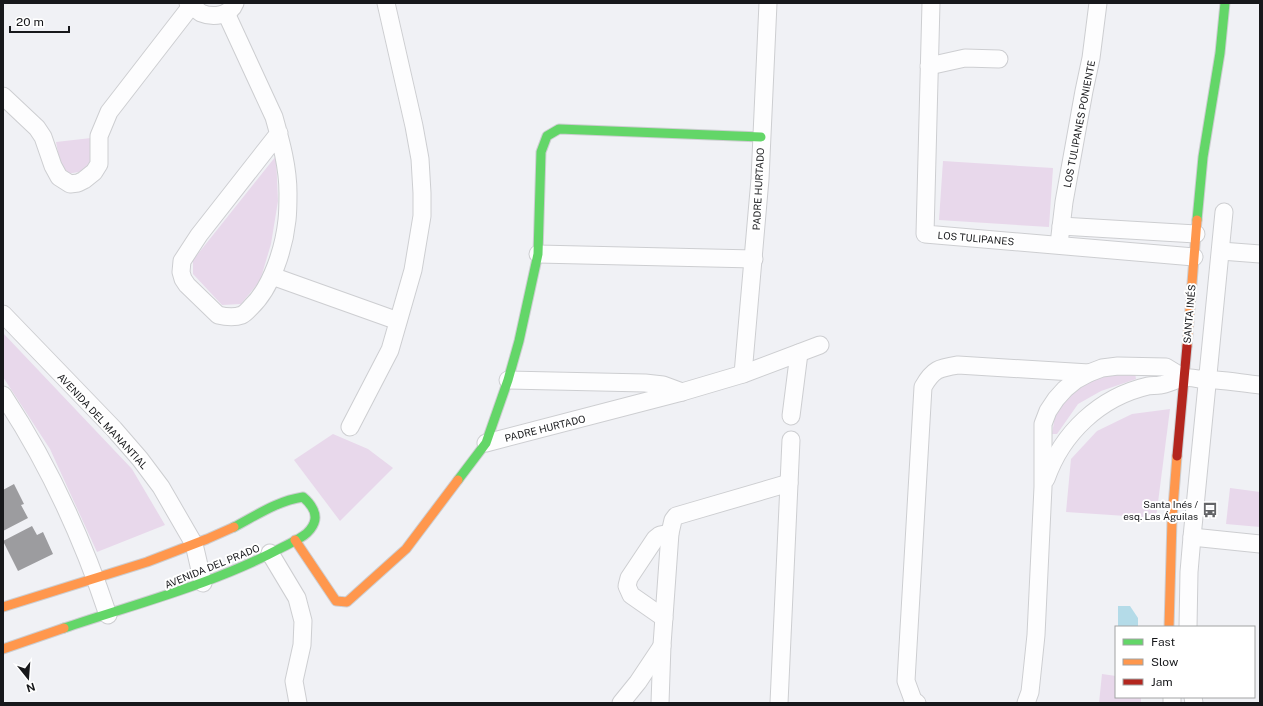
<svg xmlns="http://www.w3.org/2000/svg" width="1263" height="706" viewBox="0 0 1263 706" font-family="'Public Sans',sans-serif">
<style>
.green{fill:#e8d8eb}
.water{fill:#b4dbe8}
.building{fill:#9c9c9f}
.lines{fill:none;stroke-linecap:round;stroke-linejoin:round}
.street-casing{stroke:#cdced1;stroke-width:19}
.fast-casing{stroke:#cdced1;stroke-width:11}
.slow-casing{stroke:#cdced1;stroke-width:11}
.jam-casing{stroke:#cdced1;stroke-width:11}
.street{stroke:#fdfdfe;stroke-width:17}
.fast{stroke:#63d668;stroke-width:9}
.slow{stroke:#ff974d;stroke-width:9}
.jam{stroke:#b3261e;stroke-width:9}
.labels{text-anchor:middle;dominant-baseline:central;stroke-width:4;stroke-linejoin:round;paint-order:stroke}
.street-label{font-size:10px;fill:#17181b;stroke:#fff}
.poi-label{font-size:10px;fill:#17181b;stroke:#fff;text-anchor:end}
</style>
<rect width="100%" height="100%" fill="#f0f1f5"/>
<g class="green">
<polygon points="91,138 91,160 83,171 68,174 60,163 56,142"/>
<polygon points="276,156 278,201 271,244 260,281 241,304 222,305 193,274 193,260"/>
<polygon points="943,161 1053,168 1049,227 939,220"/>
<polygon points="3,333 132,469 165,525 97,552 50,449 3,377"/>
<polygon points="1101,372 1135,373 1136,379 1101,391 1078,404 1057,434 1052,434 1057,403"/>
<polygon points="1170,409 1156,518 1066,512 1071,459 1097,431 1132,414"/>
<polygon points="333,434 368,449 393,468 340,521 294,460"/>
<polygon points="1230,488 1260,492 1260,527 1226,524"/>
<polygon points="1102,674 1116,676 1116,697 1141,697 1141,703 1099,703"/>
</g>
<polygon class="water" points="1118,606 1130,606 1138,618 1138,627 1118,627"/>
<g class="building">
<polygon points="14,484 24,504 21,505 28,518 3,531 3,490"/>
<polygon points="32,526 37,535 43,532 53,554 18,571 3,541"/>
</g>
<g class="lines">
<defs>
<g id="street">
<path d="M 188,3 C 192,6 197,10 201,13 C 213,18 230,16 235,3"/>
<polyline points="931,3 925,234 1194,257"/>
<path d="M 226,13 L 274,117 C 281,142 288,167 288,193 C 288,202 288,211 287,220 C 284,248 272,287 251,307 C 249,309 246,313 242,315 C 234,318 226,317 218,315 L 187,285 L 183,279 L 181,272 L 182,261 L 199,235 L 279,133"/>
<polyline points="929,66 965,58 999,59"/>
<polyline points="3,96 37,128 43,137 53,166 59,177 70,184 78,183 84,180 94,172 99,164 99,136 109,112 191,6"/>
<polyline points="1061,226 1196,234"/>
<polyline points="1059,244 1064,202 1084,91 1091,58 1098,3"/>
<polyline points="1221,251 1260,254"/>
<polyline points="538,254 754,259"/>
<polyline points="272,276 398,321"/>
<polyline points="3,314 114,429 140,459 161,487 194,544 203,583"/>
<polyline points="743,374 760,179 768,3"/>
<polyline points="508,380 645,383 663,385 682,392"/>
<path d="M 3,395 C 48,463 82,537 108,615"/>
<polyline points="791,416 799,353"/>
<polyline points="350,427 390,350 413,270 422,216 422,193 420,159 414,126 386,3"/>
<polyline points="486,443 682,392 743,374 820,345"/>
<path d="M 1046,479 C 1062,433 1100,397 1148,386 C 1152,385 1156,386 1160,385 C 1168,384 1176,379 1184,378 C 1188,377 1194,378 1199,379 C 1219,379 1240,383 1260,385"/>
<polyline points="1192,537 1260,544"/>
<polyline points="270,553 297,598 303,621 302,645 294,681 298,703"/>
<polyline points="664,618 631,595 627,586 629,578 655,539 660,535 670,533"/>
<polyline points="1188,627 1189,572 1192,537 1224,212"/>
<polyline points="1193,697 1194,703"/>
<polyline points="621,703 638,682 662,646"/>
<polyline points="660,703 662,645 670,533 673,520 676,516 789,483"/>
<polyline points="779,703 791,440"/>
<path d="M 917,703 L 913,700 L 906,681 L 923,387 C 933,369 939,368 958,365 L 1089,373"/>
<polyline points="1026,703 1030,692 1036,635 1043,487 1043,424 1048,411 1056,399 1065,389 1076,380 1089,373 1102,368 1118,366 1166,367 1184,378"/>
<polyline points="1172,703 1172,697"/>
</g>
<g id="fast">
<polyline points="1197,220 1203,157 1220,53 1225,3"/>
<polyline points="458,480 486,443 508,380 519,341 538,254 541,152 547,136 559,129 761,137"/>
<path d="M 64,628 C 138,603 214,584 283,547 C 294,541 309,536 314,523 C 318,513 310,503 303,497 C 277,501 257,515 234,527"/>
</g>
<g id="slow">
<polyline points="1187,346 1197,220"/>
<polyline points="295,540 336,601 347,602 406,549 458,480"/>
<polyline points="3,607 147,562 207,539 234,527"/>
<polyline points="1169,627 1172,520 1177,456"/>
<polyline points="3,649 64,628"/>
</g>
<polyline id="jam" points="1177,456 1187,346"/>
</defs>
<use href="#street" class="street-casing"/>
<use href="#fast" class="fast-casing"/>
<use href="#slow" class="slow-casing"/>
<use href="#jam" class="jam-casing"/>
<use href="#street" class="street"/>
<use href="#fast" class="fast"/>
<use href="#slow" class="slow"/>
<use href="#jam" class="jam"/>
</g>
<defs>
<symbol id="bus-bare" viewBox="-9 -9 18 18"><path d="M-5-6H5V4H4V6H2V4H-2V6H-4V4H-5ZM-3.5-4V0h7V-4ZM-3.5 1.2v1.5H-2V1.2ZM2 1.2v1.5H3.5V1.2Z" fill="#636467" stroke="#fff" stroke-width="2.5" paint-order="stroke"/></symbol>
</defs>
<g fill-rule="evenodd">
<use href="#bus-bare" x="1199" y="499" width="22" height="22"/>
</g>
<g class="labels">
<g class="street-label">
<text transform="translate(1079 124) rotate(-79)">LOS TULIPANES PONIENTE</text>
<text transform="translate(758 189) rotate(-87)">PADRE HURTADO</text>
<text transform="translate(976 238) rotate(5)">LOS TULIPANES</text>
<text transform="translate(1189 314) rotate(-85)">SANTA INÉS</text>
<text transform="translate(103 421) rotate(47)">AVENIDA DEL MANANTIAL</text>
<text transform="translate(545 428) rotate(-14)">PADRE HURTADO</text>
<text transform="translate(212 566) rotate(-22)">AVENIDA DEL PRADO</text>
</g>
<g class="poi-label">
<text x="1198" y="504">Santa Inés /<tspan x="1198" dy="12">esq. Las Águilas</tspan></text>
</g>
</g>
<rect width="1263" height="706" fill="none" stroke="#17181b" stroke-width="8"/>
<rect x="1115" y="626" width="140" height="72" fill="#ffffff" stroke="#a2a3a4"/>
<rect x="1123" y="639" width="20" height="6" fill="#63d668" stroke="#a2a3a4"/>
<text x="1151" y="646" font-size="12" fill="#17181b">Fast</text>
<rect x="1123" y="659" width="20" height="6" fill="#ff974d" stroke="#a2a3a4"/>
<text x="1151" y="666" font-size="12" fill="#17181b">Slow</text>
<rect x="1123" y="679" width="20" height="6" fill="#b3261e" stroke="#a2a3a4"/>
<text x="1151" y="686" font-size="12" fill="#17181b">Jam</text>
<g transform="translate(28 678) rotate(163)" stroke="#ffffff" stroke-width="3" paint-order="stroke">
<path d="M0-3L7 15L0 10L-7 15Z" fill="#17181b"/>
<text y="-6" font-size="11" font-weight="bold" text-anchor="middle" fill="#17181b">N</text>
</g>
<path d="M10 26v6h59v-6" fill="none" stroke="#17181b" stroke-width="2"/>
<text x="16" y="26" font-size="12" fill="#17181b" stroke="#ffffff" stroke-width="3" paint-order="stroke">20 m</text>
</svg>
